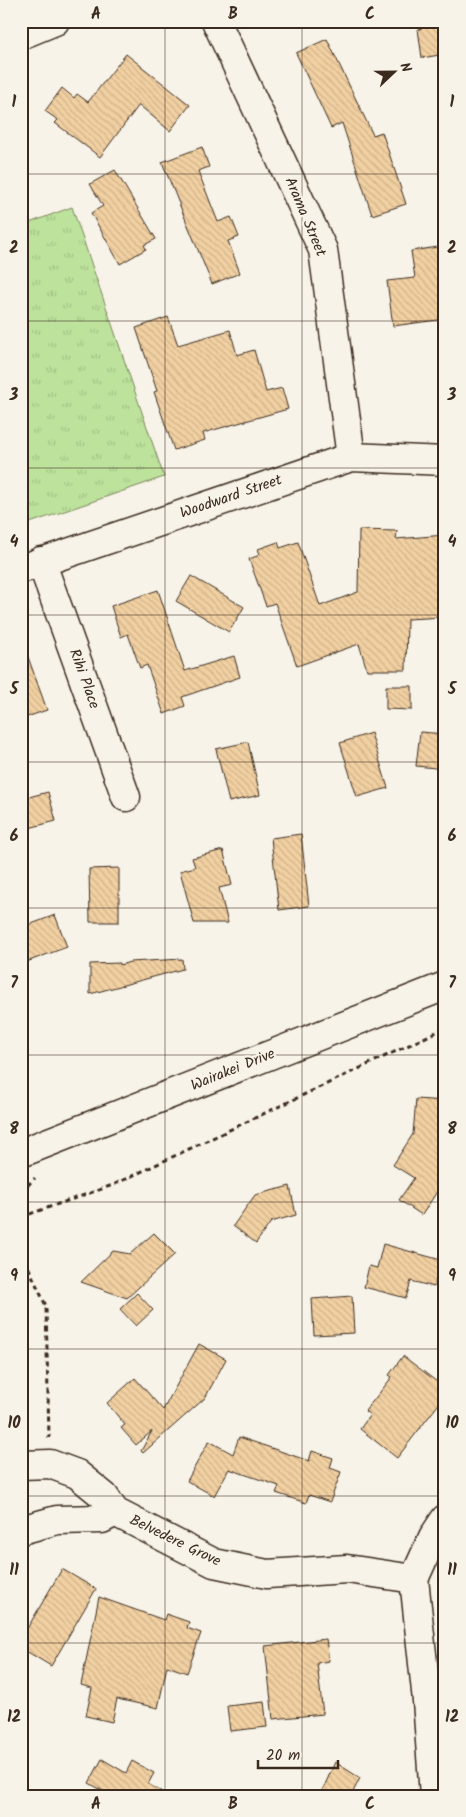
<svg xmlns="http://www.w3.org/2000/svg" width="466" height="1817" viewBox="0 0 466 1817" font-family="Kalam,sans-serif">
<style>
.park{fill:url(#park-tufts);stroke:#7c865d}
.building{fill:url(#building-back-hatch);stroke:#3b2a1e}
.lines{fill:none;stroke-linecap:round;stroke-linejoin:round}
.minor-casing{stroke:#3b2a1e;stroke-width:31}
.major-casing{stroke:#3b2a1e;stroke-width:31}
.path{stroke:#3b2a1e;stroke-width:3;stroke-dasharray:5 4;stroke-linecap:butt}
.minor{stroke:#f7f3e8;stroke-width:28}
.major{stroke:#f7f3e8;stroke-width:28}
.grid{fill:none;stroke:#3b2a1e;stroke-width:1;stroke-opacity:0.55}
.labels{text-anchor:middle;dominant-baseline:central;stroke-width:4.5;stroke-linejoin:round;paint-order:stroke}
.street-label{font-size:15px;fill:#3b2a1e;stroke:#f7f3e8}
.neatline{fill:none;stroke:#3b2a1e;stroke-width:2}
.grid-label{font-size:16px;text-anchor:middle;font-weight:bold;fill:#3b2a1e}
</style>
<defs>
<pattern id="park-tufts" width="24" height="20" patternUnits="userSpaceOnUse" patternTransform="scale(1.25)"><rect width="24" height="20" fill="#bde29c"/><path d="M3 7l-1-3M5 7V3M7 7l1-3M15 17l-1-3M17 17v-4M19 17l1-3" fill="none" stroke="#a3c286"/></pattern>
<pattern id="building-back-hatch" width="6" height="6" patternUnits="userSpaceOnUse" patternTransform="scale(1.25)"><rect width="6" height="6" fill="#f1d0a2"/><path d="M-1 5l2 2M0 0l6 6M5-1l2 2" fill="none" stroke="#d0b38b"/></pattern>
</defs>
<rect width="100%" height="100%" fill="#f7f3e8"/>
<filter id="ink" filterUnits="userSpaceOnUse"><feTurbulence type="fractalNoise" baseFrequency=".02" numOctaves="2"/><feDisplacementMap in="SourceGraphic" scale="10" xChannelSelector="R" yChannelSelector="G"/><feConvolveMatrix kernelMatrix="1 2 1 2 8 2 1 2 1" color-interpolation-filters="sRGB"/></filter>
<g filter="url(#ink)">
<polygon class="park" points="72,207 164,477 21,526 21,226"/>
<g class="building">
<polygon points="421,21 445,21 445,54 422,58 418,29 422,28"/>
<polygon points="327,39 373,135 382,132 406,204 372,215 342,123 331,128 296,53"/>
<polygon points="126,54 190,105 170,131 139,105 100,157 55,123 58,120 45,111 62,88 74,98 77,94 88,102"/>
<polygon points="202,147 209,167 198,171 218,222 231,217 239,237 228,241 240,273 212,284 162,162"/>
<polygon points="115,170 156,239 144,245 146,249 120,264 91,213 103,206 90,184"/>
<polygon points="445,246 445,319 393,326 387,281 415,278 411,251"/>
<polygon points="168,317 178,345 230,330 237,355 254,350 266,392 282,388 288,409 203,433 205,440 174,450 154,392 157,391 136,328"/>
<polygon points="359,530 397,531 396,539 445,535 445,617 407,619 406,670 367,670 359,644 297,666 275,603 266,606 249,559 260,555 258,549 278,542 280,548 298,542 320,606 358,592"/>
<polygon points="191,576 244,607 229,632 176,601"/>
<polygon points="158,590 185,671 234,656 240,677 182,697 185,706 164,714 147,665 140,668 128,634 121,637 111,606"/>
<polygon points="24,646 47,710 21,719 21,647"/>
<polygon points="386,686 412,686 412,710 386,709"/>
<polygon points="420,732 445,734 445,769 416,766"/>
<polygon points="371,733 388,788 357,797 340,743"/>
<polygon points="248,742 260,795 229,802 216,749"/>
<polygon points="48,792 56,821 21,830 21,799"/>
<polygon points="301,834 309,906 279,910 271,838"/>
<polygon points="223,850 232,885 219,888 228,923 194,923 180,871 195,867 192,858"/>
<polygon points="119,868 119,922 90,922 89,869"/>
<polygon points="55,915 67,947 21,964 21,928"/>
<polygon points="182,959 183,969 90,994 90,964 120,963 120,965 130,962"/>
<polygon points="416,1099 445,1101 445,1138 437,1156 443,1160 436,1172 445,1179 422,1215 399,1200 414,1178 393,1165 413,1134"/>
<polygon points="290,1186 296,1215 271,1222 256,1243 233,1226 255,1195"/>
<polygon points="154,1233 175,1254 127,1298 81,1282 113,1251 130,1254"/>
<polygon points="383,1244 441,1260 434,1287 411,1281 406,1298 364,1287 369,1266 377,1268"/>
<polygon points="137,1293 153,1310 136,1326 120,1309"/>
<polygon points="352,1296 354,1333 314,1335 312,1299"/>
<polygon points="199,1344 226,1359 205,1398 143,1453 141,1451 152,1431 136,1445 121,1428 125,1425 107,1403 135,1378 163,1410"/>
<polygon points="403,1356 445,1388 445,1396 397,1458 360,1429 370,1415 365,1411 392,1377 389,1375"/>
<polygon points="239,1437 309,1461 312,1451 333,1458 330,1468 341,1472 330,1502 309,1495 306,1503 276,1493 279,1486 229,1469 214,1496 187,1481 209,1441 233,1454"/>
<polygon points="62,1569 96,1589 51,1666 21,1648 21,1639"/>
<polygon points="99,1597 164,1620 166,1614 189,1622 187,1628 201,1633 187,1673 167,1666 158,1708 117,1699 112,1722 86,1716 92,1688 81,1685"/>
<polygon points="326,1639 329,1661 317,1663 323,1714 273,1719 265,1646"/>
<polygon points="264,1702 267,1727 230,1731 227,1706"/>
<polygon points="102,1759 126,1773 132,1761 154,1773 148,1784 169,1796 112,1796 89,1783"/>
<polygon points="335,1762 360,1778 351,1796 320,1796"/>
</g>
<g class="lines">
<defs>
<g id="minor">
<polyline points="216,21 323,250 351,457"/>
<polyline points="21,35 55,21"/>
<polyline points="41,561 126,797"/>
<polyline points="21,569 351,457 445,461"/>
<polyline points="21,1465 50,1464 77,1474 104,1496 115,1512 214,1563 267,1574 347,1569 414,1579"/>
<polyline points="21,1530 57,1520 102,1519 115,1512"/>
<polyline points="434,1796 427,1701 414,1579 433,1537 445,1519"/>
</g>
<polyline id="major" points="21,1153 445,986"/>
</defs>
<use href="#minor" class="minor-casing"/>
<use href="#major" class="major-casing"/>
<g class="path">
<polyline points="21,1192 35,1178"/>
<polyline points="21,1217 113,1185 445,1028"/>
<polyline points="21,1251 46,1306 49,1438"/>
</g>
<use href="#minor" class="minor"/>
<use href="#major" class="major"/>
</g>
</g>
<path class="grid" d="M 165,21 L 165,1796M 302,21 L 302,1796M 21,174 L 445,174M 21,321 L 445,321M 21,468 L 445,468M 21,615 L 445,615M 21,762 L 445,762M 21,908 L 445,908M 21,1055 L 445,1055M 21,1202 L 445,1202M 21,1349 L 445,1349M 21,1496 L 445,1496M 21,1643 L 445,1643"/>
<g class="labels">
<g class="street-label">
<text transform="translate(305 217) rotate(67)">Arama Street</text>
<text transform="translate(231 497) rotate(-19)">Woodward Street</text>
<text transform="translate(84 679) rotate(70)">Rihi Place</text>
<text transform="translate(233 1070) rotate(-22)">Wairakei Drive</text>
<text transform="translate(175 1541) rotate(26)">Belvedere Grove</text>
</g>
</g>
<rect width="466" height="1817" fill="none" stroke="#f7f3e8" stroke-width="55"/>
<g transform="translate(394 72) rotate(68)" stroke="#f7f3e8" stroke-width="4" paint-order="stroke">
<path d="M0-4L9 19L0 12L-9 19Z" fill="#3b2a1e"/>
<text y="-8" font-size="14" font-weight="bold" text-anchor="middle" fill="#3b2a1e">N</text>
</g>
<path d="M258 1760v8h80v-8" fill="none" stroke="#3b2a1e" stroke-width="2.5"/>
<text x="266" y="1760" font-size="15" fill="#3b2a1e" stroke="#f7f3e8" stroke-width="4" paint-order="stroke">20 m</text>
<rect x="28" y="28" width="410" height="1762" class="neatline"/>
<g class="grid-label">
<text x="96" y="19">A</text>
<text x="233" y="19">B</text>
<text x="370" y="19">C</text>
<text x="14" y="107">1</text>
<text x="452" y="107">1</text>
<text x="14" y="253">2</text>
<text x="452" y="253">2</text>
<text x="14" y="400">3</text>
<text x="452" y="400">3</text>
<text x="14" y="547">4</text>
<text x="452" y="547">4</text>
<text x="14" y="694">5</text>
<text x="452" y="694">5</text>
<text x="14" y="841">6</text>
<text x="452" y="841">6</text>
<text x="14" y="988">7</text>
<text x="452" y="988">7</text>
<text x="14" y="1134">8</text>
<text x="452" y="1134">8</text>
<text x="14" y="1281">9</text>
<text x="452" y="1281">9</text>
<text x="14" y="1428">10</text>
<text x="452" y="1428">10</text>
<text x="14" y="1575">11</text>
<text x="452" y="1575">11</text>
<text x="14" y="1722">12</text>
<text x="452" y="1722">12</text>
<text x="96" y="1809">A</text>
<text x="233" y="1809">B</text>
<text x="370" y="1809">C</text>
</g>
</svg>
